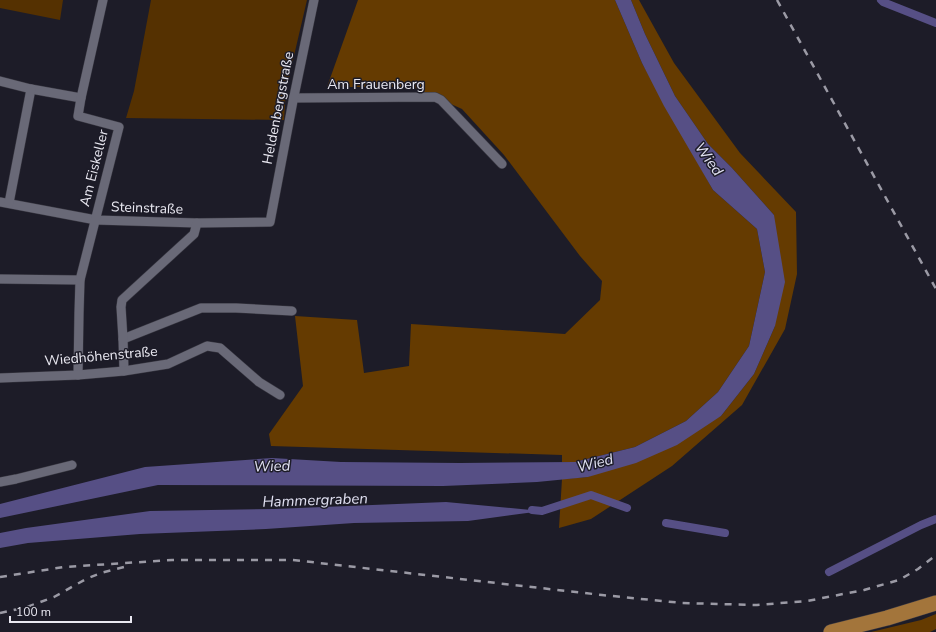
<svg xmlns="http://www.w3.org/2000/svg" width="936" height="632" viewBox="0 0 936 632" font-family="'Nunito Sans',sans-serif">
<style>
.green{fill:#553101}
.forest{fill:#653b01}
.water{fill:#564f85}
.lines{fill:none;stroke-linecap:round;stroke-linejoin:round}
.canal{stroke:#564f85;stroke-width:8}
.minor-casing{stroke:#393842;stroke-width:10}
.primary-casing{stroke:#393842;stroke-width:16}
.minor{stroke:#696977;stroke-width:9}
.primary{stroke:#a3753b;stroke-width:15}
.rail{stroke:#9b9aa5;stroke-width:2.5;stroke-dasharray:7 7;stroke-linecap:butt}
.labels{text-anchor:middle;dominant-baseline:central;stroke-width:3;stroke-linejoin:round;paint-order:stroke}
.street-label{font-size:14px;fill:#e9e8f1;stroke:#1d1c28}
.water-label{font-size:15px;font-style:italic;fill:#e0e0f1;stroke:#1d1c28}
</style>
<rect width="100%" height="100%" fill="#1d1c28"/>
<g class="green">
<polygon points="0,0 63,0 60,20 0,8"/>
<polygon points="151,0 307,0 286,90 284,120 126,118 134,91"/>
</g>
<g class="forest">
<polygon points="358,0 615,0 642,63 713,190 757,229 765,272 749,346 718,392 686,421 635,447 575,462 562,462 562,455 271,446 269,434 303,386 295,316 357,320 364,373 409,366 411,324 565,334 600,300 602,281 580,256 504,155 462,109 413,87 327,87"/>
<polygon points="631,0 639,0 674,63 740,153 796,212 797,274 785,329 742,405 672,466 591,519 559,528 562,479 588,477 721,416 754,374 775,326 774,215 732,168 708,144 675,96 645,34"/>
<polygon points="936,614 936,629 930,632 871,632 921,620"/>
</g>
<g class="water">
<polygon points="615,0 631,0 645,34 675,96 708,144 732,168 774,215 785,282 775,326 754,374 721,416 677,445 636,463 588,477 537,482 443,486 158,485 0,518 0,504 145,467 272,458 341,462 460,463 575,462 635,447 686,421 718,392 749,346 765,272 757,229 713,190 664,106 642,63"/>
<polygon points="446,502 542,511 468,521 354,523 266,529 140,534 28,543 0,548 0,533 26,528 150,511 274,509"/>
</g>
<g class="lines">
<g class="canal">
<polyline points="881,0 883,2 936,23"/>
<polyline points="532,510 542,511 591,495 627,508"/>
<polyline points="666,523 725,533"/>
<polyline points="829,572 921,525 936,519"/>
</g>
<defs>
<g id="minor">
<polyline points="0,81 31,89 81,98"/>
<polyline points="293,98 435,97 441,100 502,164"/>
<polyline points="0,202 96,220 197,223 270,222 293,101 314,0"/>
<polyline points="9,203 31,89"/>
<polyline points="0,279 80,280"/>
<polyline points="123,339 201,308 236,308 292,311"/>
<polyline points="124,371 123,339 121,307 122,300 194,234 197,223"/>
<polyline points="78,375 79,313 80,280 119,127 78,116 81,98 103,0"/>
<polyline points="0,378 78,375 124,371 168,364 207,346 220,348 259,382 280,395"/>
<polyline points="0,482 16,479 72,465"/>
</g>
<polyline id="primary" points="831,632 887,618 936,603"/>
</defs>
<use href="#minor" class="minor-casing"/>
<use href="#primary" class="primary-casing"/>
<use href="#minor" class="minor"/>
<use href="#primary" class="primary"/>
<g class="rail">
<polyline points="777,0 936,289"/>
<polyline points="0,577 64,567 172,560 293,560 602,595 682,603 757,605 807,601 864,590 899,580 918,569 936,555"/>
<polyline points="0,613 27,607 54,597 86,579 101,573 124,567"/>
</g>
</g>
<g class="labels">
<g class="street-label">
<text x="376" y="84">Am Frauenberg</text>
<text transform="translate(278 108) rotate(-79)">Heldenbergstraße</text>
<text transform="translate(94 168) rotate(-76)">Am Eiskeller</text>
<text transform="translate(147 208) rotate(2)">Steinstraße</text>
<text transform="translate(101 356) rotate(-5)">Wiedhöhenstraße</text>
</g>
<g class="water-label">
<text transform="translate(709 159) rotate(54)">Wied</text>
<text transform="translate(595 463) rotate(-14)">Wied</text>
<text transform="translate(272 466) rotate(-2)">Wied</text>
<text transform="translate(315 500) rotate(-2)">Hammergraben</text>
</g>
</g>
<path d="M10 616v6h121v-6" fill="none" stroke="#e9e8f1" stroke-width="2"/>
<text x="16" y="616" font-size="12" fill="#e9e8f1" stroke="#1d1c28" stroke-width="3" paint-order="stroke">100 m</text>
</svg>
